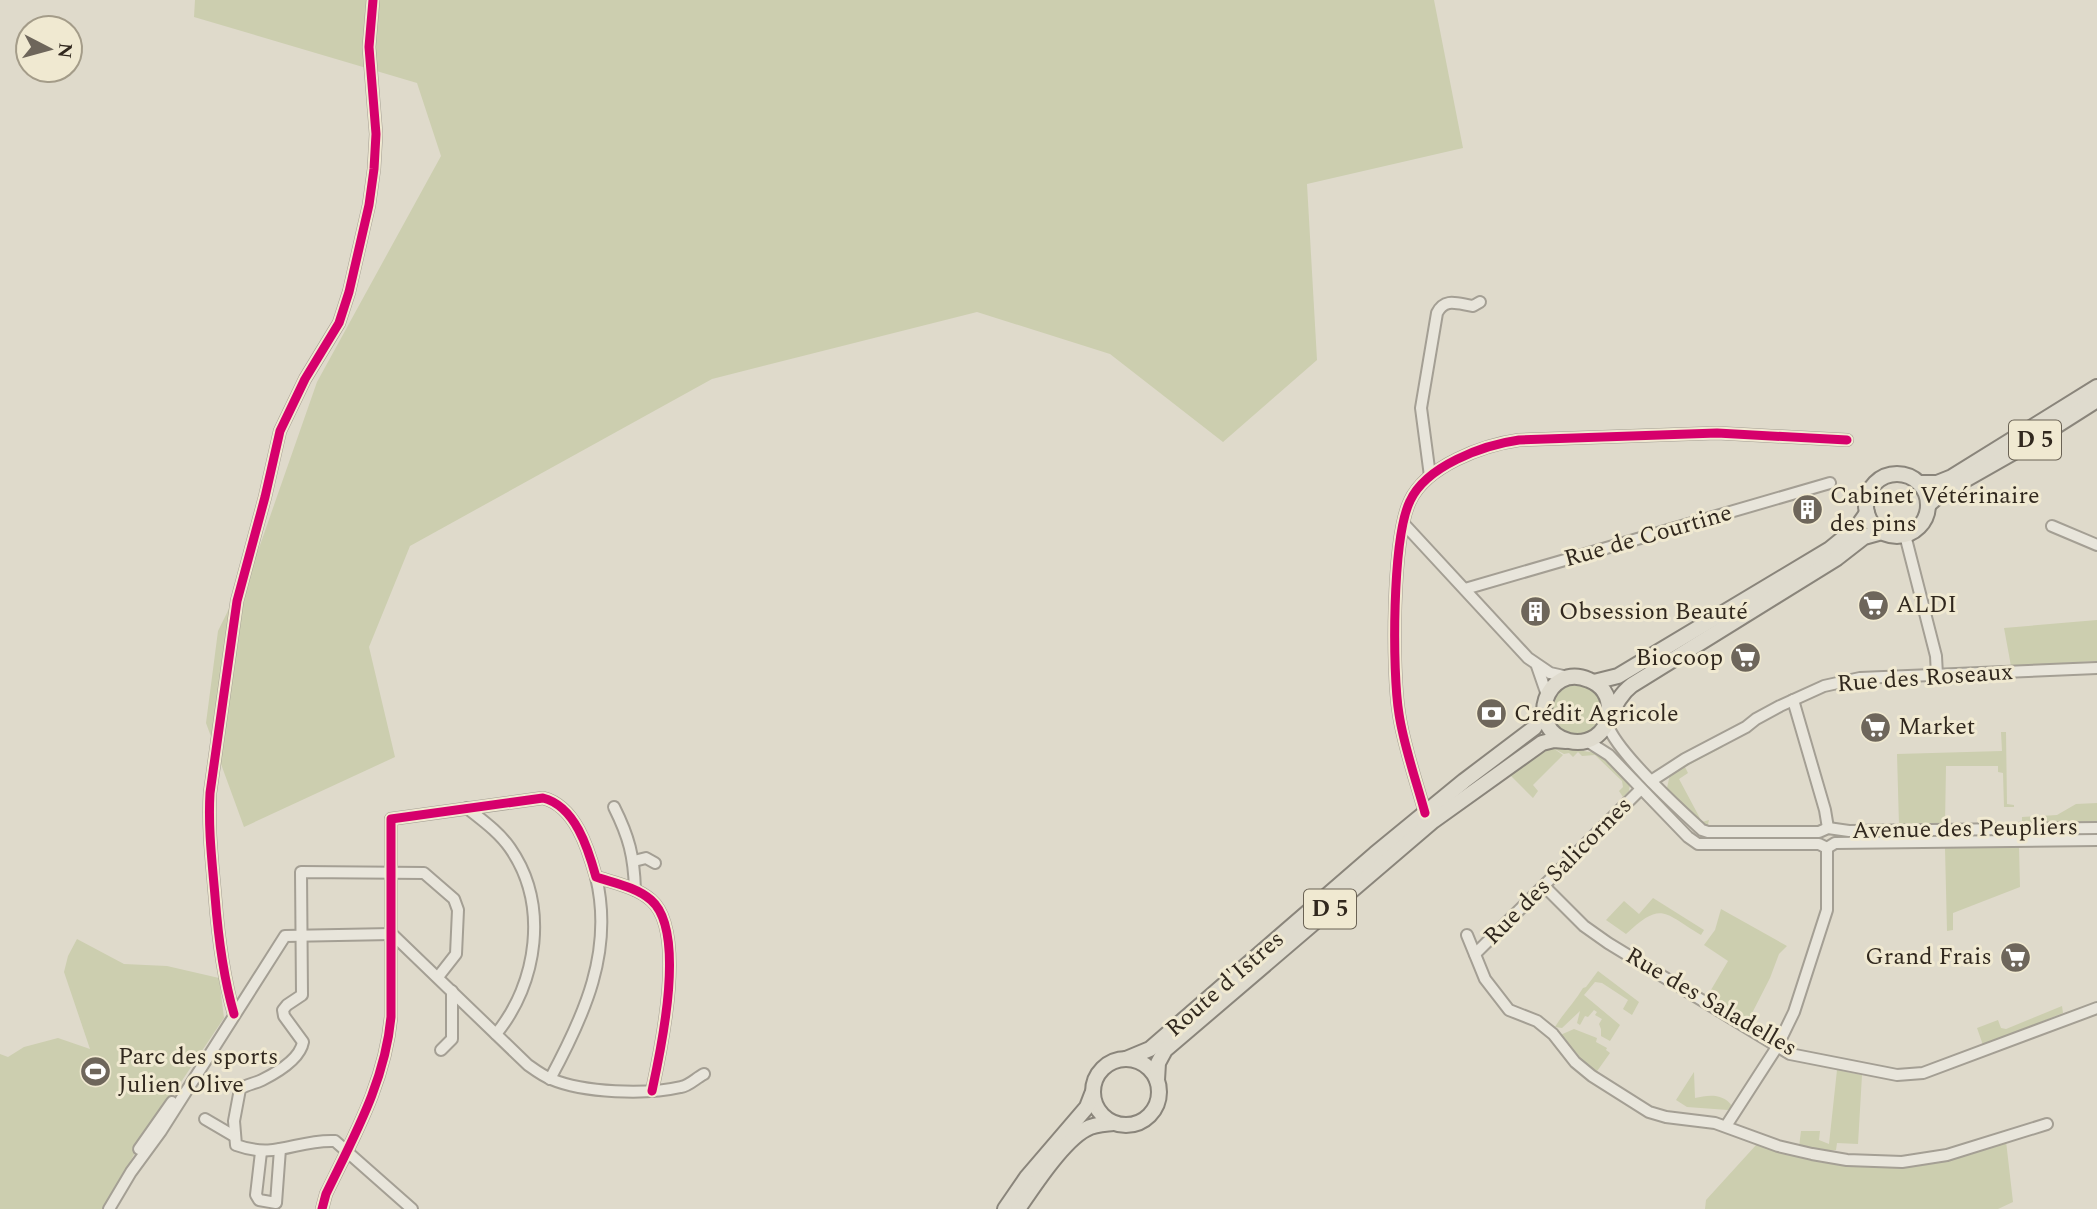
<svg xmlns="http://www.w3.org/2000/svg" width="2097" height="1209" viewBox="0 0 2097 1209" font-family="Spectral,serif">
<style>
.green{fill:#ccceaf}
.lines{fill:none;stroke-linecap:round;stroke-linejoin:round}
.minor-casing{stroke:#a49f94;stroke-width:14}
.major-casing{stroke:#8a857b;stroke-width:18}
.minor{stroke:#e8e5db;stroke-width:10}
.major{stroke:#dfdbce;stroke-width:14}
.cycleway-casing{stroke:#f0e9d1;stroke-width:13}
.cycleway{stroke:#d6006c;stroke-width:9}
.labels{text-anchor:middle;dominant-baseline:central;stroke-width:6;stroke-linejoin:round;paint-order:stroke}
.shield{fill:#f0e9d1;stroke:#6a6254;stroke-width:2}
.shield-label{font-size:23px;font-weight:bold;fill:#31281e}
.poi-label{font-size:24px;fill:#31281e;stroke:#f0e9d1;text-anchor:start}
.street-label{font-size:24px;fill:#31281e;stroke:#f0e9d1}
</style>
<rect width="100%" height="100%" fill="#dfdacb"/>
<g class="green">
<polygon points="195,0 1434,0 1463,148 1307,184 1317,360 1223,442 1110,354 977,312 712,379 410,546 369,647 395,757 244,827 206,723 218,631 259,548 317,382 441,156 417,83 194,17"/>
<polygon points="2097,620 2097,661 2011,666 2004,628"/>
<circle cx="1577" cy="710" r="27"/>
<polygon points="2001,732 2006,732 2007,804 2014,805 2014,807 2004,807 2003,773 1998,772 1998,766 1946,766 1945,824 1899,825 1897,754 2002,751"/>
<polygon points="1719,744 1723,747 1685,767 1688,773 1679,779 1702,822 1709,820 1707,828 1667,788 1670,774"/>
<path d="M 1556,747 L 1604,754 L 1630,784 L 1629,791 L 1623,797 L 1619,791 L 1623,787 L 1622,781 L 1595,755 L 1582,756 L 1578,752 L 1573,757 L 1569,753 L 1564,754 L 1553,748 L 1563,755 L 1533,785 L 1538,791 L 1533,798 L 1509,774 C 1523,763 1540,750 1556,747 Z"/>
<polygon points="2097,803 2097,822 2022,823 2022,817 2057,815 2076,804"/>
<polygon points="2019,847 2020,887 1953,913 1953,930 1947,931 1945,848"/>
<path d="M 1653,898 L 1704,930 L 1701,935 C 1664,913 1662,900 1626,934 L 1606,920 L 1624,901 L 1639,914 Z"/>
<polygon points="1721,909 1787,946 1779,954 1770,978 1748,1021 1708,995 1728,961 1704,945 1715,930"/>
<polygon points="77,939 124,964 167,966 219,978 224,1018 142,1140 104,1209 0,1209 0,1054 8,1057 24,1047 58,1038 90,1049 64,972 68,956"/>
<path d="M 1598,971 L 1639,1002 L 1632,1015 L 1623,1009 L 1628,1000 L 1602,983 L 1595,982 L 1584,995 L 1620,1025 L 1610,1041 L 1601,1036 L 1601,1029 L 1599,1024 L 1602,1019 L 1595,1015 L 1597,1012 L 1594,1010 L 1588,1017 L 1585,1016 L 1580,1025 L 1577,1023 L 1580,1011 L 1562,1028 L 1555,1027 C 1564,1012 1575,1002 1583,988 L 1586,987 Z"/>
<polygon points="2062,1006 2063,1013 1983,1045 1977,1028 1998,1020 2001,1028 2006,1029"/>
<polygon points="1574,1029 1597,1038 1596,1042 1607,1048 1606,1050 1610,1053 1595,1074 1558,1036"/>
<polygon points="1837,1070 1862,1075 1858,1144 1837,1143 1836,1150 1828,1151 1828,1153 1799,1147 1801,1131 1820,1131 1819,1140 1829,1144"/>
<path d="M 1694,1072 L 1695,1098 C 1708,1095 1723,1093 1732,1106 L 1728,1110 L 1687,1107 L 1676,1100 Z"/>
<polygon points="2006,1141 2013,1202 1998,1209 1705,1209 1706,1200 1757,1144 1894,1166"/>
</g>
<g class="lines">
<defs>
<g id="minor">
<path d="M 1430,476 L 1421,408 L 1437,313 C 1445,297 1458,304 1473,306 L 1480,302"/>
<polyline points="1404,524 1528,658 1550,673 1568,677"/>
<polyline points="2052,526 2097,545"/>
<polyline points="1905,535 1936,656 1937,675"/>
<polyline points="1465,589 1830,483"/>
<polyline points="1537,666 1547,695"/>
<polyline points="1793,700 1825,810 1828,828"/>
<path d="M 1607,723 C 1615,751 1678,808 1702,830 L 1708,832 L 1819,832 L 1828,828 L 1849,831 L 2097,828"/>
<polyline points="1587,741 1609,755 1688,837 1698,844 1819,844 1827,848"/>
<polyline points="1651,781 1685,759 1746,727 1756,719 1780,706 1824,686 1860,678 2097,668"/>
<path d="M 614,807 C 629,837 634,856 635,890"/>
<path d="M 467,808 C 482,820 499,832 510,848 C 549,904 538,983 496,1034"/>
<path d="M 1425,813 C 1416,780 1404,747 1399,714 C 1392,672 1392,538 1410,501 C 1426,466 1483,445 1519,440 L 1717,433 L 1847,440"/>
<polyline points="1827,848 1835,843 2097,840"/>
<polyline points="634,861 646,858 655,863"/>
<polyline points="1544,886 1584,926 1608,943 1790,1054 1897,1075 1923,1073 2097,1008"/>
<path d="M 392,934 L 528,1065 C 535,1070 543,1076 551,1079 C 584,1093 646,1095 681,1087 C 689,1086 696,1078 704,1074"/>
<polyline points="1467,935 1485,979 1509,1010 1537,1021 1553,1034 1575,1062 1592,1076 1649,1112 1666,1117 1715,1123 1778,1146 1812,1154 1847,1160 1902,1162 1947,1155 2047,1124"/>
<polyline points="1475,954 1641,789"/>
<path d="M 234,1014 C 223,976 218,935 215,896 C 212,861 208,828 210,793 L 237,601 L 265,497 L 280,431 L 305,379 L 339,323 L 349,292 L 369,205 L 374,169 L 376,134 L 369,47 L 373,0"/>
<polyline points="441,1050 452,1039 452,991"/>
<path d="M 550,1079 C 584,1016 614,951 596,877"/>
<polyline points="205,1119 234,1136"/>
<polyline points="1726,1126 1777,1047 1794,1012 1827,910 1827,848"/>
<polyline points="139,1149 172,1102"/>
<polyline points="261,1152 256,1195 259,1200 276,1203 280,1149"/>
<polyline points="109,1209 131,1172 161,1131 285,936 392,934"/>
<path d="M 322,1209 L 326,1194 C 354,1136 385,1082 391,1017 L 391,819 L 543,798 C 575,806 588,848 596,877 C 614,883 636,887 651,900 C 687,931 661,1049 652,1091"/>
<path d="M 412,1209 L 335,1141 C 296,1139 277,1160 236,1145 L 234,1121 L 240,1089 C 247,1084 254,1084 262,1080 C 276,1073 300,1059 303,1042 L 284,1016 L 283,1010 L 287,1005 L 302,995 L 301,872 L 424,873 L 454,899 L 458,910 L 456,954 L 438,977"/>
</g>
<g id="major">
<circle cx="1897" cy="505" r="31"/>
<polyline points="1919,483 1937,483 1952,477 2097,387"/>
<polyline points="1928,505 1942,493 2023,447 2097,400"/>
<polyline points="1594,682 1618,676 1830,549 1857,527 1867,513"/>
<path d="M 1609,714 C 1610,699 1605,686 1589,680 C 1546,661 1524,730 1569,741 C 1578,743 1587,742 1595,737 C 1612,726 1610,702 1632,685 L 1837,558 L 1864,537 L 1882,532"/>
<circle cx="1126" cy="1092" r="33"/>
<polyline points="1126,1059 1150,1049 1375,854 1464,781 1534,728 1544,712"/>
<polyline points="1157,1080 1158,1063 1165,1050 1433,821 1542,743 1554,740 1566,741"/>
<polyline points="1005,1209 1027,1177 1087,1107 1092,1094"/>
<path d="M 1018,1209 C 1033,1187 1063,1141 1086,1129 C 1094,1124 1104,1124 1113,1123"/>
</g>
</defs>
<use href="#minor" class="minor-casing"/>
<use href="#major" class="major-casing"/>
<use href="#minor" class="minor"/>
<use href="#major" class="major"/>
<defs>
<g id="cycleway">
<path d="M 1425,813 C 1416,780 1404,747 1399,714 C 1392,672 1392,538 1410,501 C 1426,466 1483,445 1519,440 L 1717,433 L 1847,440"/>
<path d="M 234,1014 C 223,976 218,935 215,896 C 212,861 208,828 210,793 L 237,601 L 265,497 L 280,431 L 305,379 L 339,323 L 349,292 L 369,205 L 374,169 L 376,134 L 369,47 L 373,0"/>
<path d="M 322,1209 L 326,1194 C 354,1136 385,1082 391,1017 L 391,819 L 543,798 C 575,806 588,848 596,877 C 614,883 636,887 651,900 C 687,931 661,1049 652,1091"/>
</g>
</defs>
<use href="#cycleway" class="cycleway-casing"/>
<use href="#cycleway" class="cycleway"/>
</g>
<defs>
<symbol id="building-disc" viewBox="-11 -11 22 22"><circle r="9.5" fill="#6e665b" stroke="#f0e9d1"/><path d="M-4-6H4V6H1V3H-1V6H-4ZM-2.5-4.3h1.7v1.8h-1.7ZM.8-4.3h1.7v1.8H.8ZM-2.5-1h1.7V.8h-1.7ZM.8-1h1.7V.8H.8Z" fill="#fff"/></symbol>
<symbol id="supermarket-disc" viewBox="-11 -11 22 22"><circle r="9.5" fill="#6e665b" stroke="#f0e9d1"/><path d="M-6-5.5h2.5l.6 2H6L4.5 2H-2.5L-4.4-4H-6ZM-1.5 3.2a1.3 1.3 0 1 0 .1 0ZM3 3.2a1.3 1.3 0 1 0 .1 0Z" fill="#fff"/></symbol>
<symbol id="bank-disc" viewBox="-11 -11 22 22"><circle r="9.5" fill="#6e665b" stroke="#f0e9d1"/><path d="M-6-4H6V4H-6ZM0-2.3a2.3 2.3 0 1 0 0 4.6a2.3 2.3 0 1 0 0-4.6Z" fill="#fff"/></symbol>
<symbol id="stadium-disc" viewBox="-11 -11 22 22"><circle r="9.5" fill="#6e665b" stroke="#f0e9d1"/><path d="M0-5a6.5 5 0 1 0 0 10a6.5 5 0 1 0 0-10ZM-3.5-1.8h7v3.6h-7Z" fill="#fff"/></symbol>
</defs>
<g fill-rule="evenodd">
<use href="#building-disc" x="1790" y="492" width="35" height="35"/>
<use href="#supermarket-disc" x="1856" y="588" width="35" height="35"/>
<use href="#building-disc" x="1518" y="594" width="35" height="35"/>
<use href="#supermarket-disc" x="1728" y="640" width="35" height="35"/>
<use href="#bank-disc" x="1474" y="696" width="35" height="35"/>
<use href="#supermarket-disc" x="1858" y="710" width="35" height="35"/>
<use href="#supermarket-disc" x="1998" y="940" width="35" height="35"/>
<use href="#stadium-disc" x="78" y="1054" width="35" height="35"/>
</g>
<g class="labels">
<g class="shield">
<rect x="2009" y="420.5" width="52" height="39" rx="5"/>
<rect x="1304" y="889.5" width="52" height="39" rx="5"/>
</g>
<g class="shield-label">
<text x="2035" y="440">D 5</text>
<text x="1330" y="909">D 5</text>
</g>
<g class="poi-label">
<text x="1830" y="496">Cabinet Vétérinaire<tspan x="1830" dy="28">des pins</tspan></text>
<text x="1896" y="605">ALDI</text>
<text x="1559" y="612">Obsession Beauté</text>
<text x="1723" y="658" text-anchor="end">Biocoop</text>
<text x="1514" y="714">Crédit Agricole</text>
<text x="1898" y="727">Market</text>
<text x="1992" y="957" text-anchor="end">Grand Frais</text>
<text x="118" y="1057">Parc des sports<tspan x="118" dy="28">Julien Olive</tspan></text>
</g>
<g class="street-label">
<text transform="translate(1648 536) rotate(-16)">Rue de Courtine</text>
<text transform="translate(1925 678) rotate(-4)">Rue des Roseaux</text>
<text transform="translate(1965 829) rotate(-1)">Avenue des Peupliers</text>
<text transform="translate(1558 871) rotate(-45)">Rue des Salicornes</text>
<text transform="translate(1225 984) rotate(-41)">Route d'Istres</text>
<text transform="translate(1711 1002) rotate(30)">Rue des Saladelles</text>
</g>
</g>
<g transform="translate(49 49) rotate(96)"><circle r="33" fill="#f0e9d1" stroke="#a49c89" stroke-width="2"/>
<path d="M0-5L12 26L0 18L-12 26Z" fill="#6e665b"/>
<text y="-10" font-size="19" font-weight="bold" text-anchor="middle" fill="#31281e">N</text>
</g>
</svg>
